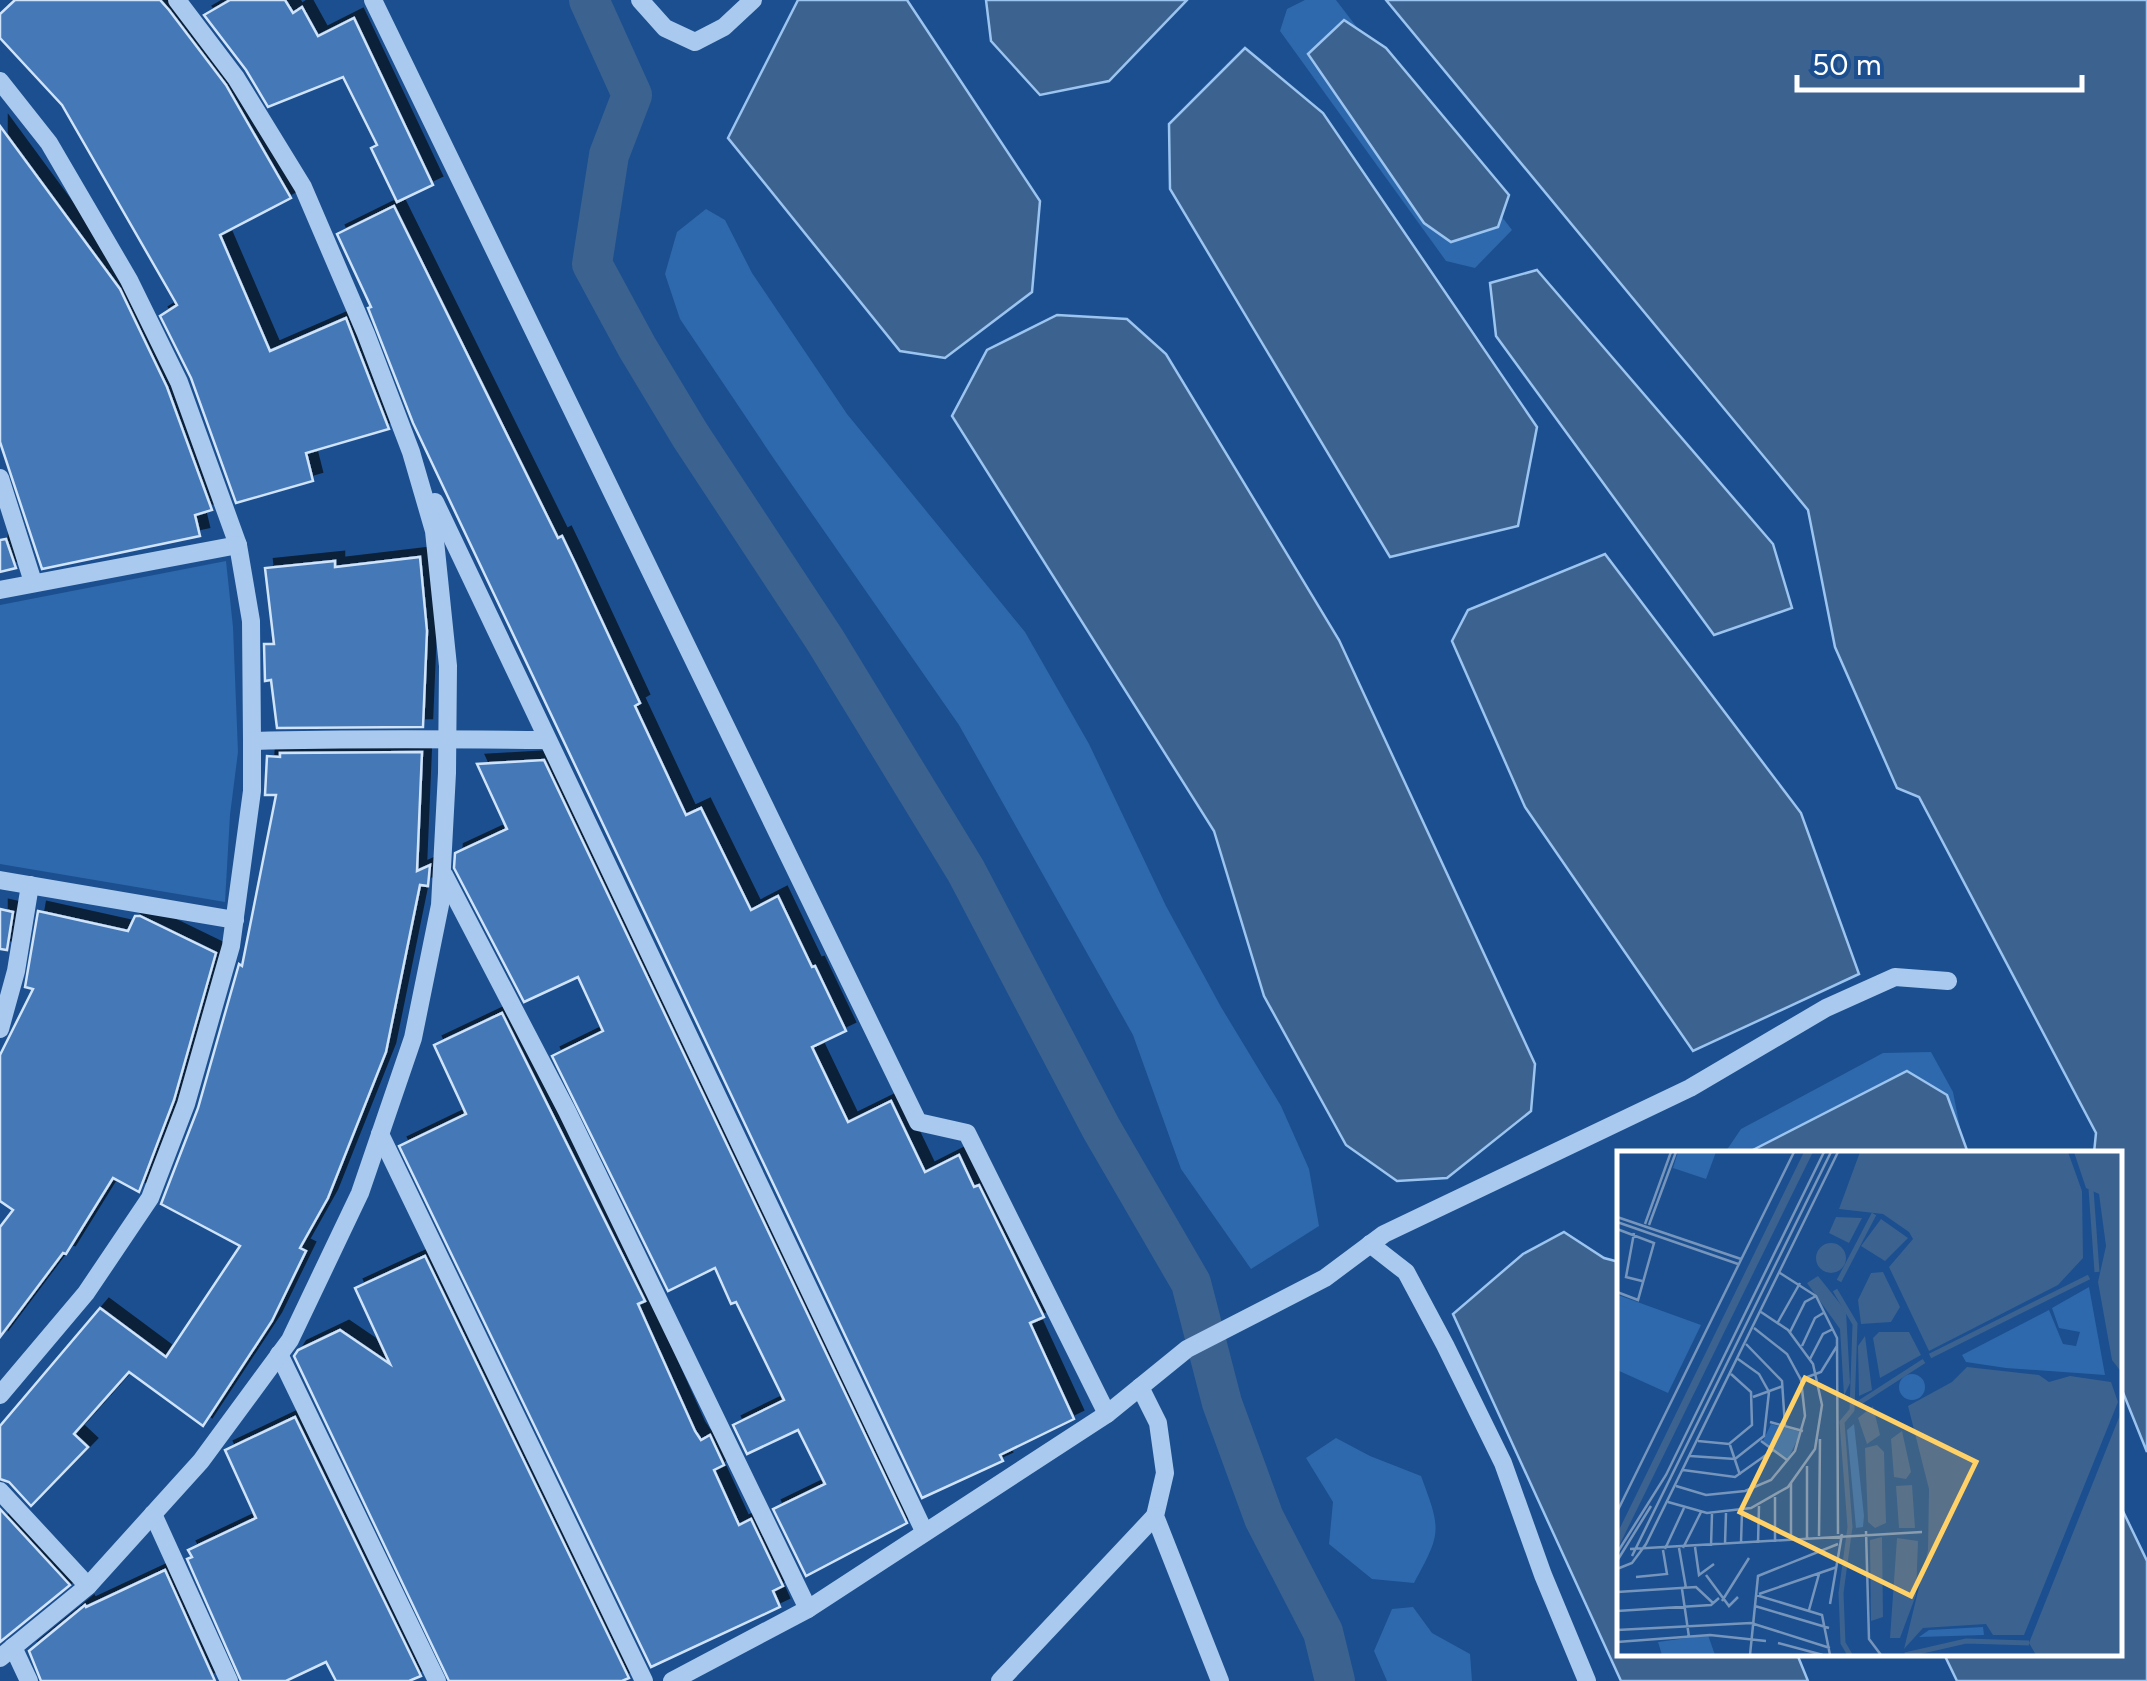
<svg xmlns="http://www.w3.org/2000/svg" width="2147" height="1681" viewBox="0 0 2147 1681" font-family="Figtree,sans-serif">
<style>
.green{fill:#2e69ad}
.water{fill:#3c6290;stroke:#9cc4f0;stroke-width:2.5}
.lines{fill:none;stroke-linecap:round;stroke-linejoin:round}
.canal{stroke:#3c6290;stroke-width:40}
.building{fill:#4478b7;stroke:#cfe3fa;stroke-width:2.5;filter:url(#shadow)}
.minor{stroke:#a9c9ee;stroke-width:18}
.inset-river{fill:none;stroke:#3c6290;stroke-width:5}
.inset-road{fill:none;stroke:#7695bc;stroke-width:2.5}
.view{fill:#ffd166;fill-opacity:0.15;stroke:#ffd166;stroke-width:5}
.inset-edge{fill:none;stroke:#fff;stroke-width:5}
</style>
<defs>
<filter id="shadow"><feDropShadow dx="9" dy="-9" stdDeviation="0" flood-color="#0009"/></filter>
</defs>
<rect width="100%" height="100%" fill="#1b4f8f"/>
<g class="green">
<polygon points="1305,0 1336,0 1512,230 1475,268 1446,261 1280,31 1287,9"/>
<polygon points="706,209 725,220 752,273 847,414 1025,632 1089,744 1166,906 1221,1007 1281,1106 1309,1169 1319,1226 1251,1269 1181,1169 1133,1035 959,725 774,459 680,319 665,274 677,232"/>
<polygon points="226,561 233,627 238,752 230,815 225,902 0,864 0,605"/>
<polygon points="1931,1052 1953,1092 1965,1153 1724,1154 1741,1129 1883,1053"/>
<path d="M 1336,1438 L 1370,1456 L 1421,1476 C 1441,1530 1442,1532 1414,1583 L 1372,1579 L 1329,1544 L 1333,1502 L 1306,1458 Z"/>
<polygon points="1413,1607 1432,1633 1470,1654 1472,1681 1387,1681 1374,1651 1392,1609"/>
</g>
<g class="water">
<polygon points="798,0 907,0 1040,201 1032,292 945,358 900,351 728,138"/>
<polygon points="986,0 1187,0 1109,81 1040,95 991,41"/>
<polygon points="1386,0 2147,0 2147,1452 2120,1385 2120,1154 2094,1153 2096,1133 1919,797 1897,788 1835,647 1808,510"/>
<polygon points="1344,20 1386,48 1509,195 1498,227 1451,242 1424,223 1308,54"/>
<polygon points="1245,48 1323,113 1537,427 1518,526 1390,557 1170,189 1169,124"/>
<polygon points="1537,270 1773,544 1792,608 1714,635 1496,336 1490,283"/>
<polygon points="1057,315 1127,319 1166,354 1339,640 1535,1064 1531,1111 1447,1178 1397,1181 1346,1145 1264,996 1214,831 952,416 987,350"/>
<polygon points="1605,554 1801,813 1859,974 1693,1051 1525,807 1452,641 1468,610"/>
<polygon points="1907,1071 1947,1095 1968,1153 1747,1153"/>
<polygon points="1564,1232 1604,1258 1619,1262 1620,1654 1797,1654 1808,1681 1621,1681 1453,1314 1523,1254"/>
<polygon points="2120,1505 2147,1561 2147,1681 1957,1681 1944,1654 2120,1654"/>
</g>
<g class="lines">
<polyline class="canal" points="589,0 632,95 609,155 592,264 637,347 690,435 825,640 966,871 1101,1128 1191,1283 1222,1403 1264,1518 1323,1632 1335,1681"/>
</g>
<g class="building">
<polygon points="15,0 160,0 169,10 226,85 291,198 220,235 270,351 346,318 389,429 306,453 313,481 236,503 191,378 160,316 177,305 62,105 0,38 0,14"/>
<polygon points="230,0 285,0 293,13 302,7 318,36 354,18 433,185 397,202 371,148 377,145 343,77 268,107 246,70 204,15"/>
<polygon points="0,126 120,289 167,387 212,510 195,515 200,536 42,569 0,442"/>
<polygon points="394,206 558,538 562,536 575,563 640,703 635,706 686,815 701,808 751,910 778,896 812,967 815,966 846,1031 812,1047 848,1122 891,1101 925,1172 959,1155 974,1187 979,1185 1044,1317 1030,1323 1074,1419 1000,1455 1003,1461 922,1498 413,423 368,308 371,307 337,234"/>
<polygon points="6,539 16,568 0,572 0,540"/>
<polygon points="420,557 427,631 423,727 277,728 271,680 265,681 264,644 274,644 265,568 335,561 335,567"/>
<polygon points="422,752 417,871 430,865 428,886 420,885 386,1052 328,1198 300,1248 306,1251 272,1321 203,1426 129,1372 74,1434 88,1447 31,1506 9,1482 0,1479 0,1426 100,1308 166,1357 240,1246 161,1204 198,1108 239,964 242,966 276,795 265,795 267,756 280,757 280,753"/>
<polygon points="544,760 907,1523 806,1576 773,1509 825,1484 798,1430 747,1454 733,1425 784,1400 736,1302 731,1304 715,1268 668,1291 552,1056 603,1031 578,977 524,1002 454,868 455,853 507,829 477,764"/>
<polygon points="0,909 13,912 7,950 0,949"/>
<polygon points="38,911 128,931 135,916 140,916 216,953 174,1100 139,1192 113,1178 66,1254 63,1253 0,1337 0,1227 13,1210 0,1201 0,1055 33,989 25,987"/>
<polygon points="502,1013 645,1301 638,1304 695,1431 701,1440 710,1435 724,1465 714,1470 739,1525 751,1519 783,1586 773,1591 780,1607 651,1667 399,1146 466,1114 434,1045"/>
<polygon points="425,1256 629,1678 622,1681 449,1681 294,1356 298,1350 340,1330 390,1364 355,1288"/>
<polygon points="295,1417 421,1676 409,1681 336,1681 326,1662 286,1681 241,1681 187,1559 192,1557 188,1550 256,1518 225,1450"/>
<polygon points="0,1509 70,1585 0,1642"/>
<polygon points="165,1570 215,1681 41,1681 29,1651 85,1605 86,1607"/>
</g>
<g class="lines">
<g class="minor">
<polyline points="373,0 918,1122 967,1133 1107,1414"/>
<polyline points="640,0 665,28 695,42 724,27 753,0"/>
<polyline points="0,81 49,143 129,280 179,382 238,545 251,621 252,741 252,791 231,946 186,1104 150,1198 86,1293 0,1395"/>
<polyline points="0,478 33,582"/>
<polyline points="435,502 924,1531"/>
<polyline points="0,590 238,545"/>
<path d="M 252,741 C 351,738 449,739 547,740"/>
<polyline points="444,875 567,1111 808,1609"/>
<polyline points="0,880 235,920"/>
<polyline points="0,1029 16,971 30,885"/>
<polyline points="380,1134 644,1681"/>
<polyline points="1370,1244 1406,1272 1445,1345 1503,1463 1543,1575 1587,1681"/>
<polyline points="279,1354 437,1681"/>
<polyline points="1140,1387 1158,1423 1165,1473 1155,1516 1220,1681"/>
<polyline points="0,1491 88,1586"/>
<polyline points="153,1514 229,1681"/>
<polyline points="13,1647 29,1681"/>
<polyline points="0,1658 88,1586 201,1461 290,1340 360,1193 413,1038 440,905 447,773 448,666 434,531 411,452 366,334 303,187 236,78 177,0"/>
<polyline points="672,1681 808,1609 1107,1414 1187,1349 1325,1278 1384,1234 1690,1088 1826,1008 1895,977 1948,981"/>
<polyline points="1000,1681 1155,1516"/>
</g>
</g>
<g transform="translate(1617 1151)">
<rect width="505" height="505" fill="#1b4f8f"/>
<path d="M 61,1 L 99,1 L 89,28 L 56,17 ZM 472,136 L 488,224 L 389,217 L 349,211 L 345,204 L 432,159 L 446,193 L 459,195 L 463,181 L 442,177 L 435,157 ZM 1,144 L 84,174 L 51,242 L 0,219 ZM282 236a13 13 0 1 1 26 0a13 13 0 1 1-26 0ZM 154,273 L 184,281 L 171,308 L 146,290 ZM 237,273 L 247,365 L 246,376 L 239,377 L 230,279 ZM 366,476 L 367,484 L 302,486 L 312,479 ZM 91,484 L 98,504 L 45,504 L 41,491 Z" fill="#2e69ad"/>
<path d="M 187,1 L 196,1 L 0,399 L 0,383 ZM 243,1 L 451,1 L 465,40 L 466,107 L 441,134 L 312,200 L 272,116 L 296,88 L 292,81 L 266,63 L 222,58 ZM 457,1 L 505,1 L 505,222 L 495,209 L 481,131 L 489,95 L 482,43 L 469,37 ZM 219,66 L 245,67 L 232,92 L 212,82 ZM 264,68 L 291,87 L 268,110 L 244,95 ZM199 107a15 15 0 1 1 30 0a15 15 0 1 1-30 0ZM 266,121 L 283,156 L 274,171 L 244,173 L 241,149 L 254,122 ZM 201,125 L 229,160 L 233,232 L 227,245 L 223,178 L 190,132 ZM 262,181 L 292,181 L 304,204 L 263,227 L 256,187 ZM 248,185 L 255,239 L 242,245 L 241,195 ZM 350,216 L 422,224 L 432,231 L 453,225 L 494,231 L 501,251 L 407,484 L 376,484 L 369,473 L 306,477 L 287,498 L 311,399 L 312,338 L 291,255 L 335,231 ZM 256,255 L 263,284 L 250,293 L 241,267 ZM 505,259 L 505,504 L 419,504 L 412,492 ZM 285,280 L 294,321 L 289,328 L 277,326 L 274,288 ZM 260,294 L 267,301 L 269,372 L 258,377 L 251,371 L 248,297 ZM 295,334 L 298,377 L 282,377 L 279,335 ZM 265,386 L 266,466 L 254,470 L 253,389 ZM 280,387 L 301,390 L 299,444 L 283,487 L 273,487 Z" fill="#3c6290"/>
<path class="inset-river" d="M 474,38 L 480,121M 222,130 L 257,63M 218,139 L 238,173 L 235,259 L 225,271 L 233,376 L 224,442 L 226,492 L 233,504M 313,205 L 472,126M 242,252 L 307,210M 288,504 L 349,490 L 412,492"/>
<path class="inset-road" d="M 0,66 L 124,108M 0,71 L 121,113M 28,73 L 54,1M 32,74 L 59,1M 0,78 L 37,92 L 21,149 L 0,141M 17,82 L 9,126 L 25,130M 163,122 L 199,145 L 220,187 L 221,383M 161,171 L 183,132M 173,181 L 188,151 L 199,145M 129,193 L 165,230 L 168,275M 185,195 L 198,167 L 208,161M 193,208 L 206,183 L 216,178M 185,228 L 204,221 L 220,195M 136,246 L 166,235M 153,271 L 186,280M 81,290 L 112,293 L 135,274 L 134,241 L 114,223M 144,290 L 170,309M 113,294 L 123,324M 73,305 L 118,308 L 147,285 L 152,241 L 142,223 L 121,208M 190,315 L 190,387M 66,319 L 118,326 L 156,299M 59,335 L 89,344 L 128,340 L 154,329 L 178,300 L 188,265 L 184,229 L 170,203 L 137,177M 51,351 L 90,362 L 134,357 L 171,336 L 198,298 L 205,254 L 196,213 L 171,179 L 144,161M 0,361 L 177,1M 249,380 L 252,488 L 264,504M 202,385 L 203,288M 174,388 L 174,332M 158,391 L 158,346M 124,392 L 125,360M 141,392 L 142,355M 108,393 L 109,362M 94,395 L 95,363M 78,396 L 82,424 L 97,413M 62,397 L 69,437M 66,397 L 84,361M 13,398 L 305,381M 48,398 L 67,357M 0,402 L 49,324 L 207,1M 15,405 L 214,1M 0,410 L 34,355M 0,418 L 15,412 L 29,393 L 221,1M 89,424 L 112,455 L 121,446M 19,426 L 50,423 L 46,399M 65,438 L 72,486M 0,441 L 79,436 L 96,452M 142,443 L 220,416M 139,444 L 205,464 L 213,504M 105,450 L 132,407M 213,453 L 225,383M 138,455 L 212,477M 192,459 L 202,423M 0,460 L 94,454 L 102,447M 0,479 L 134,472 L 213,497M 0,491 L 93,484 L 149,490M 161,492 L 206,504M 133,504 L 141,425 L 221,393"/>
<path class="view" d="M 188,227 L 359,311 L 294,445 L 123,361 Z"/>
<rect width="505" height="505" class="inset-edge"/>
</g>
<path d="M1797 75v15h285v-15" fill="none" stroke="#ffffff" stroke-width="5"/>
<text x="1812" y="75" font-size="30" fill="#ffffff" stroke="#1b4f8f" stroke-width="8" paint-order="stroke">50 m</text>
</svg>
